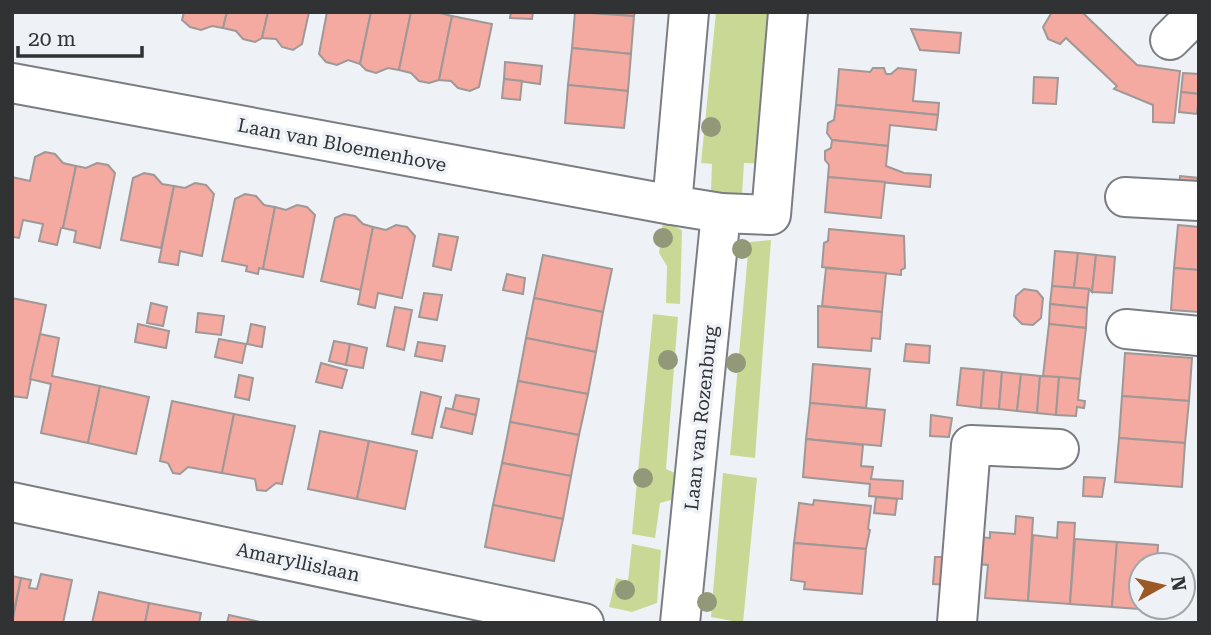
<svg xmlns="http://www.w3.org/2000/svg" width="1211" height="635" viewBox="0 0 1211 635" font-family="'Roboto Serif',serif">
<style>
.green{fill:#c9d995}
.building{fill:#f4a9a1;stroke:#9f9897;stroke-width:2}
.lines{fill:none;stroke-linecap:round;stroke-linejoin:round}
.minor-casing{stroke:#7a7e83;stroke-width:42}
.minor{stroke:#fff;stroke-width:38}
.tree{fill:#919978}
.labels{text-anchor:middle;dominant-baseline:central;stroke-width:7;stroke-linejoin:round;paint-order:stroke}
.street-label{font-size:19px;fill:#303234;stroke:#eef2f7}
</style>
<rect width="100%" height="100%" fill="#eef2f7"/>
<g class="green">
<polygon points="716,12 793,12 772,164 744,163 742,195 711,191 712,164 701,163"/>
<polygon points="663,221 682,230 680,304 666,303 667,266 659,253"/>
<polygon points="771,240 755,458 730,455 749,242"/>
<polygon points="653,314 678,317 666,469 684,477 685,496 660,503 655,538 632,534"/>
<polygon points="723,473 757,478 743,623 711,617"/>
<polygon points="632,544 661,550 657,603 632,612 609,607 616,578 628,581"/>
</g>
<g class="building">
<polygon points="184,12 227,12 223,28 212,26 201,30 190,27 182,20"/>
<polygon points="227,12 268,12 262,38 255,42 243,39 236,31 223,28"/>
<polygon points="268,12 309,12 302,44 293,50 282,47 276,39 262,38"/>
<polygon points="327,12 371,12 360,64 348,60 337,65 326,62 319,54"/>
<polygon points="371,12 411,12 399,70 388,68 376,73 366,70 360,64"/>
<polygon points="411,12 436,12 452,16 439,80 429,83 419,81 411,73 399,70"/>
<polygon points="511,12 533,12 532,19 510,18"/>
<polygon points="575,12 634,16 631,54 572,48"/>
<polygon points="592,12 635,12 634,16"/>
<polygon points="1052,12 1082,12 1137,65 1180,71 1174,123 1153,122 1153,105 1114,89 1117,86 1066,38 1060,44 1048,39 1043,27"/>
<polygon points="452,16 492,24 479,87 470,91 458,88 451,81 439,80"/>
<polygon points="911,29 961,33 959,53 920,50"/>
<polygon points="572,48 631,54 628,91 568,85"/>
<polygon points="505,62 542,66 540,84 504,79"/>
<polygon points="873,68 884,68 886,74 891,74 898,68 916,70 913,101 939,103 938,115 836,105 839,69 870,72"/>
<polygon points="1183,73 1199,74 1199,94 1181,92"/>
<polygon points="1034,77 1058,78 1056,104 1033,103"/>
<polygon points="504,79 522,81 520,100 502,98"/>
<polygon points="568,85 628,91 624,128 565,123"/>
<polygon points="1181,92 1199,94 1197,114 1179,112"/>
<polygon points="836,105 938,115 936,130 890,125 888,146 832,140 827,133 828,123 834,120"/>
<polygon points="832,140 888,146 886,166 904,173 931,175 930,187 828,177 829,165 825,160 825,151 831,148"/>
<polygon points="45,152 55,154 63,163 76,166 63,228 61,228 57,245 39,241 43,224 23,220 19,238 12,237 12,177 30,181 35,157"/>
<polygon points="97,163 108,165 115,173 100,248 74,242 76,231 63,228 76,166 86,168"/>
<polygon points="144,173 154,175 162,184 174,186 161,248 121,240 133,178"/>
<polygon points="1180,176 1199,178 1199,194 1179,193"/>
<polygon points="828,177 885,182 881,218 825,212"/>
<polygon points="195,183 206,185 214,194 202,256 180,251 178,265 159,262 174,186 185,188"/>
<polygon points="245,194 256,196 264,205 275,207 263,269 259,268 258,274 246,271 247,266 222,261 235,199"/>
<polygon points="297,205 307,207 315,215 303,277 263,269 275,207 286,210"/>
<polygon points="344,214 355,216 363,224 373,227 361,290 321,281 335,218"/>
<polygon points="396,225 407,227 415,236 402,298 378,293 375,308 358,304 373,227 386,230"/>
<polygon points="1178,225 1199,227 1199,270 1174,268"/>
<polygon points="829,229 904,236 905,268 901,270 901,275 822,267 824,243 828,241"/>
<polygon points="439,234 458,237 451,270 433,266"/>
<polygon points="1055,251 1078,253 1074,288 1052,286"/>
<polygon points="1078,253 1096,255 1092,292 1089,289 1074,288"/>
<polygon points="543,255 612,269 603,312 534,298"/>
<polygon points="1096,255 1115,257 1112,293 1092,292"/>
<polygon points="826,268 886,273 882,312 822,306"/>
<polygon points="1174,268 1199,270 1199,312 1171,310"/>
<polygon points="507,274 525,278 523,294 503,290"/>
<polygon points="1052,286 1089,289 1087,308 1050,304"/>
<polygon points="1024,289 1037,291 1043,298 1041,318 1033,325 1022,324 1014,316 1016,296"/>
<polygon points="424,293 442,295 437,320 419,317"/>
<polygon points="12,298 46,305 27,398 12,396"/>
<polygon points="534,298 603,312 596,352 526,338"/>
<polygon points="151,303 167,307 163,326 147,323"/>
<polygon points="1050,304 1087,308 1086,328 1049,324"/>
<polygon points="818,306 882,312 880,339 872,338 871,351 818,347"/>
<polygon points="395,307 412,310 404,350 387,346"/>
<polygon points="198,313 224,316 221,335 196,332"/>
<polygon points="138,324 169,331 166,348 135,342"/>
<polygon points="251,324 265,327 262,347 247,344"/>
<polygon points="1049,324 1086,328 1080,379 1043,376"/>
<polygon points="40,334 59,338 52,376 100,386 88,443 41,433 51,384 30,379"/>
<polygon points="526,338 596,352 588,394 518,381"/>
<polygon points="219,339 246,344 242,363 215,357"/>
<polygon points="334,341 350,344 346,365 329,361"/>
<polygon points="418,342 445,346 442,361 415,356"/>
<polygon points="350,344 367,348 363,368 346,365"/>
<polygon points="906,344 930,346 929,363 904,361"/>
<polygon points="1125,353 1192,358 1189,401 1122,396"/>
<polygon points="321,363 347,370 342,388 316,382"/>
<polygon points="813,364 870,369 866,408 810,403"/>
<polygon points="961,368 984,370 981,408 957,405"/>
<polygon points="984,370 1002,372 999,409 981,408"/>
<polygon points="1002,372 1021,374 1017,411 999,409"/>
<polygon points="1021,374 1040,376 1037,413 1017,411"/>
<polygon points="239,375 253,378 249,400 235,397"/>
<polygon points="1040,376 1059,377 1056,415 1037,413"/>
<polygon points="1059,377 1080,379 1078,400 1085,401 1084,408 1077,407 1076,416 1056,415"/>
<polygon points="518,381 588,394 579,435 510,422"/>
<polygon points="100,386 149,397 136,454 88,443"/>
<polygon points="421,392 441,397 432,438 412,434"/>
<polygon points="456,395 479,399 476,415 452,411"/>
<polygon points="1122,396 1189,401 1185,443 1119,438"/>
<polygon points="172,401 234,414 222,473 188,467 180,474 173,473 168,463 160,461"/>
<polygon points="810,403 885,410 881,446 806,439"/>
<polygon points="446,408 476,415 472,434 441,427"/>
<polygon points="234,414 295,426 282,484 276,483 266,491 257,490 255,479 222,473"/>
<polygon points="931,415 952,418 949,437 930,436"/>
<polygon points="510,422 579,435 571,476 502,463"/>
<polygon points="320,431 369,441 357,499 308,489"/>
<polygon points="1119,438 1185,443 1182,487 1115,482"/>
<polygon points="806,439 863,445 861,466 873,467 871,479 903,481 902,499 869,496 870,484 803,477"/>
<polygon points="369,441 417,451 405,509 357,499"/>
<polygon points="502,463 571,476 563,519 493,505"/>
<polygon points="1084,477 1105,478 1102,497 1083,496"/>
<polygon points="876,497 897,499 895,515 874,513"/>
<polygon points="814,500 871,506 868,529 870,530 866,549 794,543 799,503 813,505"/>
<polygon points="493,505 563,519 554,561 485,547"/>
<polygon points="1016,516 1033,518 1028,601 985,598 988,565 976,564 979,537 990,538 990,532 1015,534"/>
<polygon points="1058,522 1075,523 1070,604 1028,601 1033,535 1057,538"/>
<polygon points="1075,539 1117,542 1112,607 1070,604"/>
<polygon points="1117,542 1158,545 1157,565 1141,565 1141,607 1154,607 1153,610 1112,607"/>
<polygon points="794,543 866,549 862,594 804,589 805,582 791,580"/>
<polygon points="935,557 946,557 951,585 933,584"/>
<polygon points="41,574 72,580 63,623 12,623 21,578 31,580 29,588 37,589"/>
<polygon points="12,576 21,578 12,620"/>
<polygon points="99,592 149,603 145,623 92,623"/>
<polygon points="149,603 201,613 199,623 145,623"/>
<polygon points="229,615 260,622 227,623"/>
</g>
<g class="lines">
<defs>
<g id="minor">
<polyline points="689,12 672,205 721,213 771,215 788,12"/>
<polyline points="1170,40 1198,12"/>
<polyline points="12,83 672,205"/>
<polyline points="1125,197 1199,201"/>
<polyline points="1126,329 1199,336"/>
<polyline points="12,502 584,623"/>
<polyline points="680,623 721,213"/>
<polyline points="957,623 971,445 1059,449"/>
</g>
</defs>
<use href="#minor" class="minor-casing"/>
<use href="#minor" class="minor"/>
</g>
<g class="tree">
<circle cx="711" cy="127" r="10"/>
<circle cx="663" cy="238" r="10"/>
<circle cx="742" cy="249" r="10"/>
<circle cx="668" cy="360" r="10"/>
<circle cx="736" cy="363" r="10"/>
<circle cx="643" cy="478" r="10"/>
<circle cx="625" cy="590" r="10"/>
<circle cx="707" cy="602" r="10"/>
</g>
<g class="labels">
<g class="street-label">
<text transform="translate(342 145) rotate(11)">Laan van Bloemenhove</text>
<text transform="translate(701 418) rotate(-84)">Laan van Rozenburg</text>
<text transform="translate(298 562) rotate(12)">Amaryllislaan</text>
</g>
</g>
<rect width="1211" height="635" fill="none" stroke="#303234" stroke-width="28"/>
<g transform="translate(1162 586) rotate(82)"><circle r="33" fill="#eef2f7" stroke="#a2a5a9" stroke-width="2"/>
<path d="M0-5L12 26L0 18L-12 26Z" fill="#9a5925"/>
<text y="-10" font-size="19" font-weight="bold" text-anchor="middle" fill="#303234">N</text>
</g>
<path d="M18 46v10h124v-10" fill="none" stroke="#303234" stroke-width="3.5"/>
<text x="28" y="46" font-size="21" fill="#303234" stroke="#eef2f7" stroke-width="5" paint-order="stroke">20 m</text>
</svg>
